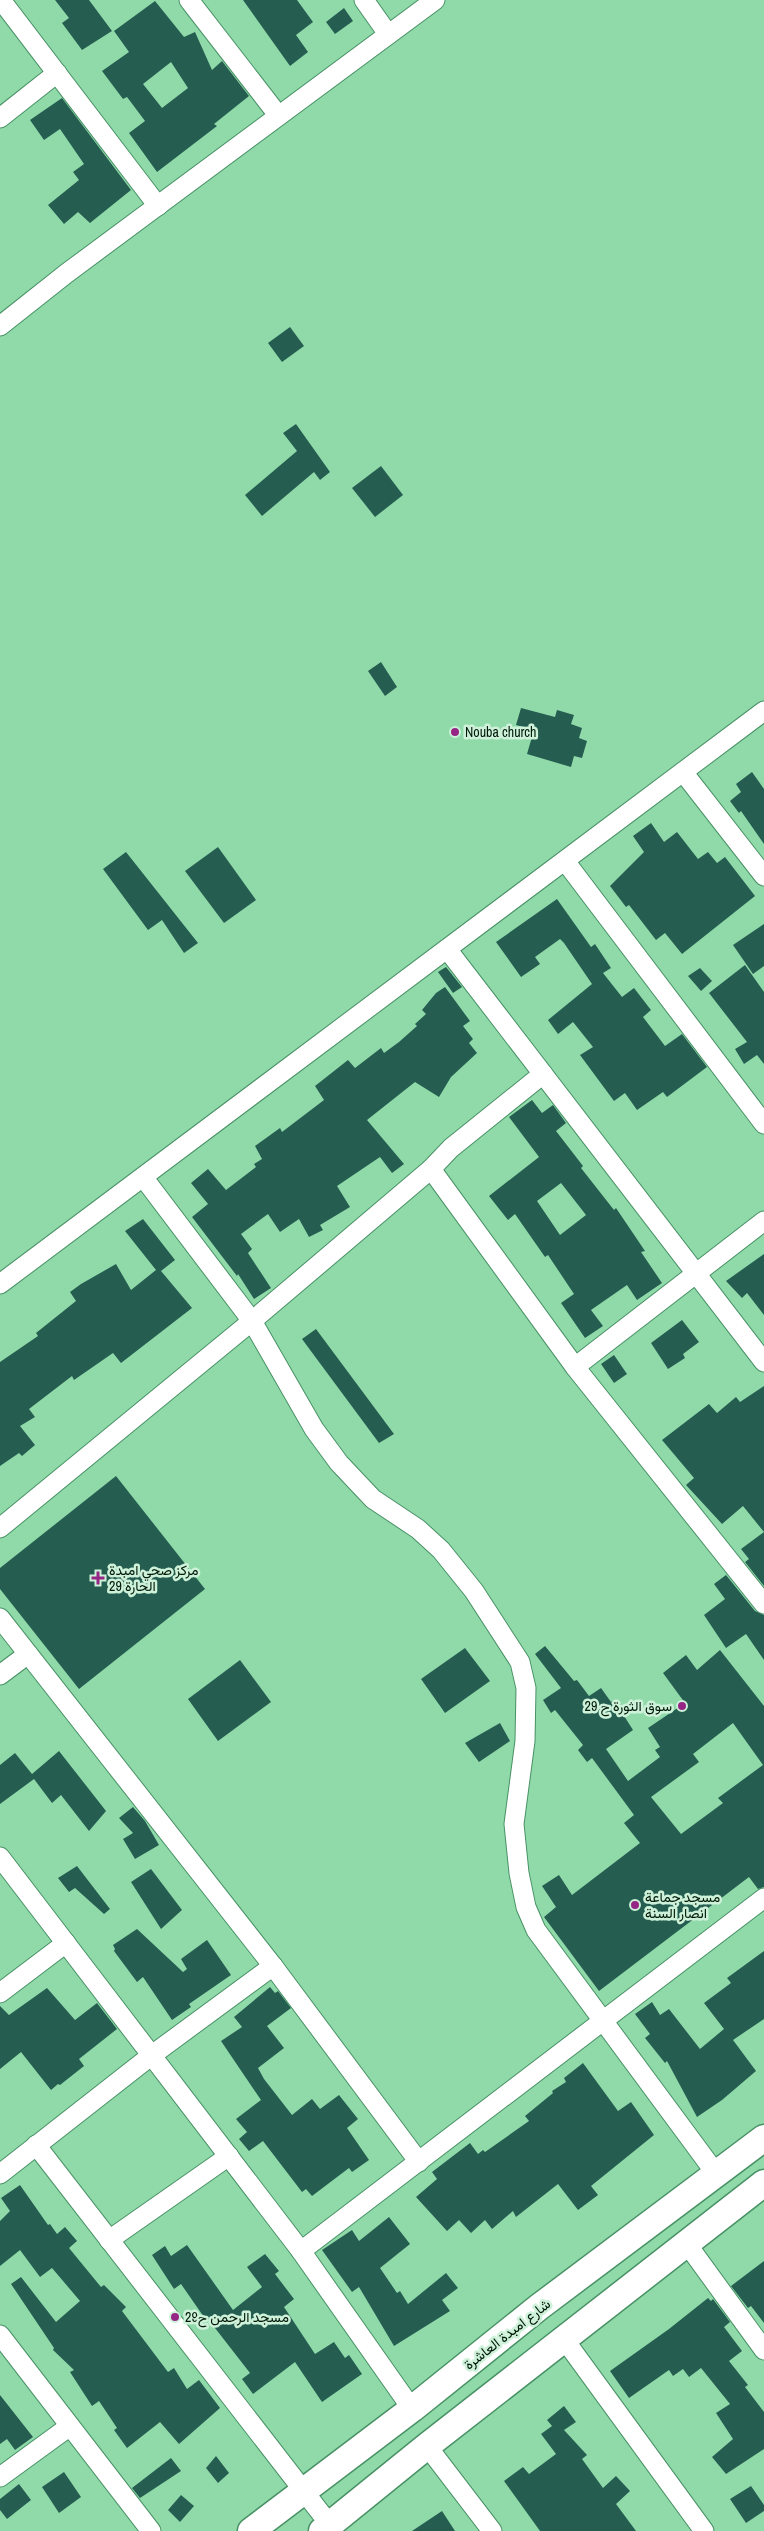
<svg xmlns="http://www.w3.org/2000/svg" width="764" height="2531" viewBox="0 0 764 2531" font-family="'Archivo Narrow',Vazirmatn,sans-serif">
<style>
.building{fill:#255e51;fill-rule:evenodd}
.lines{fill:none;stroke-linecap:round;stroke-linejoin:round}
.minor-casing{stroke:#489165;stroke-width:21}
.secondary-casing{stroke:#489165;stroke-width:29}
.minor{stroke:#fff;stroke-width:19}
.secondary{stroke:#fff;stroke-width:26}
.poi-dot{fill:#962685;stroke:#cdf1d9;stroke-width:2}
.labels{text-anchor:middle;dominant-baseline:central;stroke-width:5;stroke-linejoin:round;paint-order:stroke}
.poi-label{font-size:14px;fill:#001807;stroke:#cdf1d9;text-anchor:start}
.street-label{font-size:14px;fill:#001807;stroke:#cdf1d9}
</style>
<rect width="100%" height="100%" fill="#90daaa"/>
<g class="building">
<polygon points="55,0 89,0 112,31 82,50 62,23 69,18"/>
<polygon points="243,0 297,0 313,22 296,35 308,52 290,66"/>
<path d="M 155,1 L 184,37 L 195,32 L 212,70 L 222,61 L 249,96 L 214,124 L 217,126 L 157,172 L 129,133 L 145,121 L 127,97 L 123,99 L 102,71 L 129,52 L 114,31 ZM 171,62 L 188,88 L 162,108 L 143,84 Z"/>
<polygon points="344,8 353,21 335,34 326,22"/>
<polygon points="62,98 131,190 90,223 78,212 64,224 48,205 79,180 73,172 84,164 60,129 44,140 30,120"/>
<polygon points="290,327 304,346 282,362 268,343"/>
<polygon points="296,424 330,472 320,480 314,472 262,516 245,495 297,451 283,433"/>
<polygon points="381,466 403,495 375,517 352,488"/>
<polygon points="381,662 397,687 385,696 368,671"/>
<polygon points="521,708 555,717 557,710 574,715 571,724 582,728 579,738 587,741 582,758 574,756 571,767 527,754 534,730 516,725"/>
<polygon points="752,772 764,789 764,844 741,811 739,813 730,801 741,792 736,784"/>
<polygon points="651,823 664,842 677,832 698,859 708,852 717,863 725,857 755,896 682,954 665,933 656,940 629,905 626,907 610,886 644,852 633,836"/>
<polygon points="218,847 256,900 224,923 185,871"/>
<polygon points="126,852 198,943 184,953 162,920 148,930 103,869"/>
<polygon points="557,899 591,947 595,944 611,968 603,973 622,997 634,988 651,1010 643,1017 665,1046 682,1034 707,1067 667,1097 663,1092 637,1110 625,1093 614,1101 580,1055 593,1047 573,1022 558,1034 548,1020 592,984 564,943 560,939 535,957 540,964 521,977 496,942"/>
<polygon points="764,924 764,966 753,974 733,945"/>
<polygon points="745,965 764,992 764,1064 757,1055 744,1064 735,1049 747,1042 709,993"/>
<polygon points="446,967 462,987 453,993 438,972"/>
<polygon points="700,968 712,981 701,991 688,976"/>
<polygon points="445,987 470,1021 463,1026 473,1039 469,1043 477,1053 451,1077 439,1097 415,1082 367,1120 404,1164 392,1173 380,1157 337,1186 350,1207 320,1225 323,1230 309,1237 299,1219 280,1232 268,1214 241,1234 252,1249 248,1253 271,1288 254,1299 238,1274 237,1276 192,1217 208,1204 191,1183 208,1169 226,1190 256,1167 254,1164 262,1159 255,1146 280,1128 282,1132 324,1100 315,1086 348,1060 355,1068 381,1048 384,1053 399,1042 417,1026 415,1024 426,1014 422,1010 436,993"/>
<path d="M 532,1100 L 542,1113 L 553,1105 L 566,1123 L 556,1131 L 583,1166 L 581,1168 L 614,1210 L 616,1208 L 645,1251 L 641,1252 L 662,1283 L 637,1300 L 627,1285 L 591,1310 L 603,1326 L 585,1338 L 561,1303 L 574,1294 L 548,1255 L 545,1257 L 515,1214 L 508,1220 L 489,1196 L 539,1157 L 509,1117 ZM 561,1183 L 586,1215 L 560,1235 L 537,1201 Z"/>
<polygon points="143,1219 175,1260 161,1271 192,1308 121,1363 113,1353 74,1380 72,1376 29,1409 35,1417 20,1426 35,1445 22,1456 19,1453 0,1466 0,1362 38,1336 36,1333 76,1301 70,1292 81,1284 116,1264 131,1290 156,1270 125,1231"/>
<polygon points="764,1254 764,1315 747,1293 742,1298 726,1281"/>
<polygon points="682,1320 699,1342 683,1354 685,1358 668,1369 651,1343"/>
<polygon points="316,1329 394,1434 379,1443 302,1339"/>
<polygon points="614,1355 627,1374 614,1383 601,1364"/>
<polygon points="764,1386 764,1586 745,1562 749,1559 741,1549 764,1532 743,1506 722,1524 686,1485 694,1478 662,1440 709,1404 717,1413 736,1397 740,1402"/>
<polygon points="116,1476 205,1589 79,1689 0,1589 0,1568"/>
<polygon points="726,1575 755,1611 764,1615 764,1660 746,1634 726,1648 704,1615 725,1599 714,1584"/>
<path d="M 545,1646 L 574,1681 L 577,1680 L 589,1696 L 601,1688 L 611,1702 L 614,1700 L 633,1730 L 606,1749 L 628,1781 L 660,1757 L 655,1750 L 660,1747 L 648,1728 L 685,1703 L 663,1673 L 686,1655 L 697,1670 L 720,1650 L 764,1706 L 764,1887 L 758,1889 L 749,1877 L 599,1991 L 544,1917 L 556,1907 L 542,1886 L 559,1875 L 572,1895 L 640,1843 L 624,1823 L 634,1815 L 592,1758 L 587,1762 L 578,1750 L 583,1745 L 555,1710 L 551,1713 L 543,1700 L 561,1688 L 535,1654 ZM 733,1723 L 763,1765 L 718,1798 L 723,1803 L 681,1834 L 651,1797 L 699,1762 L 693,1754 Z"/>
<polygon points="465,1648 490,1681 445,1713 421,1679"/>
<polygon points="240,1660 271,1702 218,1741 188,1699"/>
<polygon points="500,1723 510,1741 479,1762 465,1743"/>
<polygon points="59,1751 106,1811 89,1831 61,1795 52,1803 34,1779 0,1804 0,1765 15,1753 32,1774"/>
<polygon points="133,1807 145,1821 159,1845 135,1859 123,1839 133,1833 119,1818"/>
<polygon points="77,1866 110,1909 104,1914 75,1888 69,1892 58,1878"/>
<polygon points="151,1869 182,1910 161,1929 131,1882"/>
<polygon points="137,1929 183,1972 187,1969 181,1959 207,1940 231,1975 189,2004 191,2007 172,2020 143,1977 137,1982 114,1951 115,1949 113,1945"/>
<polygon points="764,1951 764,2019 733,2040 756,2071 722,2100 697,2117 667,2061 665,2063 645,2038 650,2034 635,2014 652,2002 660,2015 669,2009 700,2049 724,2029 704,2003 731,1983 727,1978"/>
<polygon points="270,1987 275,1993 278,1991 291,2008 267,2026 284,2048 258,2068 264,2079 292,2115 312,2099 320,2109 339,2095 358,2119 347,2128 369,2160 352,2172 349,2168 312,2196 306,2189 302,2192 263,2141 249,2151 239,2139 247,2132 236,2119 261,2100 221,2041 242,2027 234,2017"/>
<polygon points="47,1988 75,2020 97,2003 117,2029 79,2059 84,2066 60,2085 58,2084 51,2090 21,2052 0,2069 0,2006 9,2015"/>
<polygon points="583,2063 618,2111 631,2102 654,2135 591,2186 598,2195 578,2210 558,2184 516,2217 513,2211 492,2229 485,2220 471,2233 459,2220 447,2231 416,2197 437,2179 432,2172 470,2143 478,2154 483,2150 485,2152 529,2121 525,2116 553,2093 552,2091 566,2082 564,2078"/>
<polygon points="20,2185 48,2225 50,2224 57,2234 65,2227 77,2241 69,2248 101,2287 104,2285 126,2307 122,2311 168,2372 174,2368 187,2389 199,2380 220,2408 179,2444 160,2422 127,2448 114,2430 117,2428 99,2401 92,2406 70,2372 74,2370 53,2350 54,2348 11,2284 21,2277 56,2322 80,2301 52,2268 40,2277 20,2250 0,2266 0,2221 10,2211 1,2198"/>
<polygon points="389,2217 410,2244 380,2268 397,2293 400,2291 408,2304 446,2273 458,2288 442,2300 450,2311 394,2346 359,2287 352,2292 322,2250 352,2230 359,2241"/>
<polygon points="187,2245 233,2310 262,2287 247,2267 265,2254 279,2271 275,2274 294,2299 284,2307 315,2354 334,2342 345,2358 349,2355 362,2374 322,2402 295,2362 253,2394 242,2379 250,2373 208,2319 206,2320 181,2284 174,2289 152,2255 165,2246 171,2256"/>
<polygon points="764,2261 764,2323 751,2306 748,2308 731,2286"/>
<polygon points="708,2298 711,2301 713,2299 730,2322 724,2327 742,2351 729,2361 748,2385 745,2387 764,2412 764,2449 726,2474 712,2457 733,2439 716,2413 730,2404 701,2368 689,2377 683,2369 673,2376 669,2370 629,2398 610,2371 669,2329"/>
<polygon points="0,2395 33,2437 15,2450 7,2439 0,2444"/>
<polygon points="564,2406 576,2422 564,2430 587,2455 582,2459 603,2488 616,2476 630,2491 616,2504 636,2531 540,2531 504,2481 523,2467 529,2474 556,2454 541,2434 552,2426 547,2420"/>
<polygon points="216,2456 229,2473 218,2483 206,2468"/>
<polygon points="171,2458 181,2471 140,2498 132,2488"/>
<polygon points="64,2472 81,2497 59,2513 42,2487"/>
<polygon points="19,2484 31,2500 7,2519 0,2510 0,2499"/>
<polygon points="751,2486 764,2505 764,2511 746,2523 730,2499"/>
<polygon points="181,2495 194,2506 180,2522 168,2510"/>
<polygon points="442,2511 455,2531 412,2531"/>
</g>
<g class="lines">
<defs>
<g id="minor">
<polyline points="1,0 158,206"/>
<polyline points="189,0 278,115"/>
<polyline points="364,0 388,34"/>
<polyline points="0,118 57,73"/>
<polyline points="0,326 67,273 435,0"/>
<polyline points="683,772 764,876"/>
<polyline points="565,861 764,1124"/>
<polyline points="447,949 764,1362"/>
<polyline points="543,1074 451,1148 431,1169 575,1367 764,1604"/>
<polyline points="143,1177 252,1321 314,1429 339,1463 373,1499 418,1529 441,1550 474,1591 520,1662 526,1688 525,1741 514,1824 519,1873 526,1907 536,1930 717,2175"/>
<polyline points="0,1284 764,711"/>
<polyline points="575,1367 764,1221"/>
<polyline points="0,1528 252,1321 431,1169"/>
<polyline points="0,1618 273,1966 419,2162"/>
<polyline points="0,1675 28,1654"/>
<polyline points="0,1857 301,2251 412,2409"/>
<polyline points="0,1993 66,1943"/>
<polyline points="36,2145 330,2525"/>
<polyline points="0,2174 152,2055 273,1966"/>
<polyline points="109,2240 229,2156"/>
<polyline points="687,2244 764,2350"/>
<polyline points="301,2251 764,1898"/>
<polyline points="0,2335 151,2531"/>
<polyline points="564,2339 704,2531"/>
<polyline points="427,2446 492,2531"/>
<polyline points="0,2477 70,2426"/>
</g>
<g id="secondary">
<polyline points="251,2531 412,2409 539,2307 764,2138"/>
<polyline points="322,2531 427,2446 764,2183"/>
</g>
</defs>
<use href="#minor" class="minor-casing"/>
<use href="#secondary" class="secondary-casing"/>
<use href="#minor" class="minor"/>
<use href="#secondary" class="secondary"/>
</g>
<g class="poi-dot">
<circle cx="455" cy="732" r="5"/>
<path d="M95.5 1570.5h5v5h5v5h-5v5h-5v-5h-5v-5h5z"/>
<circle cx="682" cy="1706" r="5"/>
<circle cx="635" cy="1905" r="5"/>
<circle cx="175" cy="2317" r="5"/>
</g>
<g class="labels">
<g class="poi-label">
<text x="465" y="732">Nouba church</text>
<text x="109" y="1570">مركز صحي امبدة<tspan x="109" dy="16">الحارة 29</tspan></text>
<text x="672" y="1706" text-anchor="end">سوق الثورة ح 29</text>
<text x="645" y="1897">مسجد جماعة<tspan x="645" dy="16">انصار السنة</tspan></text>
<text x="185" y="2317">مسجد الرحمن ح29</text>
</g>
<g class="street-label">
<text transform="translate(507 2334) rotate(-38)">شارع امبدة العاشرة</text>
</g>
</g>
</svg>
